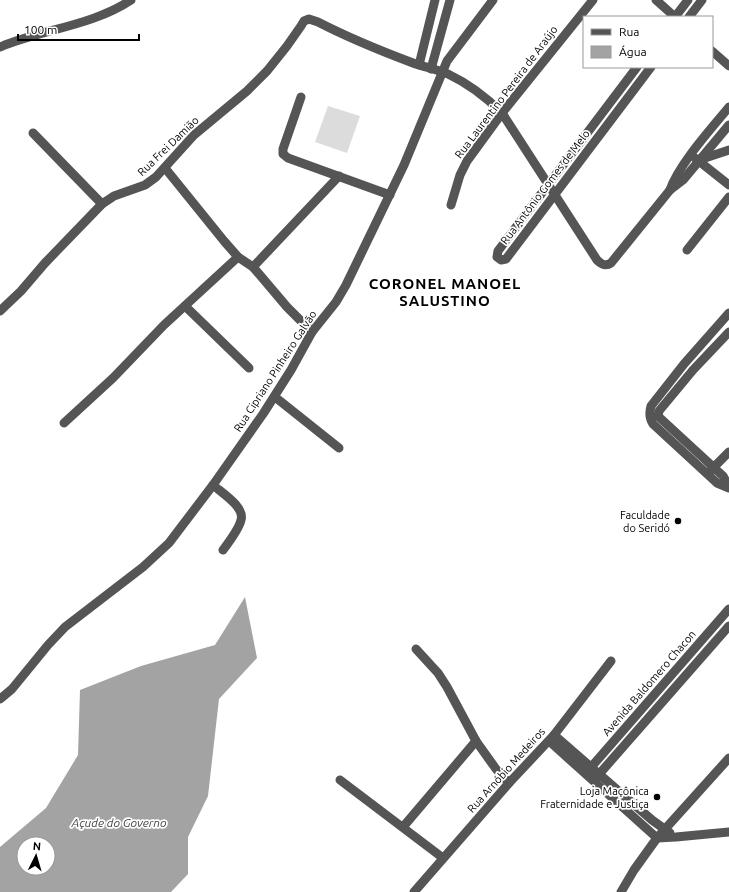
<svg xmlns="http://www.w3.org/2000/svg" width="729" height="892" viewBox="0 0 729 892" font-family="Ubuntu,sans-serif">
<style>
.green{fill:#dcdcdc}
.water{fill:#a3a3a3;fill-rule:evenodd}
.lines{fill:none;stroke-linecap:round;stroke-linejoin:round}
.minor{stroke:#555;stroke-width:9}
.poi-dot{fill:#000;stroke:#fff;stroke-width:1.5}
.labels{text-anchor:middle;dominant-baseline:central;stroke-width:3.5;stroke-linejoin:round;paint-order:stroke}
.street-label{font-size:11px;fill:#000;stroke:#fff}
.poi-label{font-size:11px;fill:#000;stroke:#fff;text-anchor:end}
.water-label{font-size:12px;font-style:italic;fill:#444;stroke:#fff}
.district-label{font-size:15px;font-weight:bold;letter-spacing:1px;fill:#000;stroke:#fff}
</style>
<rect width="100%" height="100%" fill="#fff"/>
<polygon class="green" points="328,106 360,116 347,153 315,142"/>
<path class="water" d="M 245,597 L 257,658 L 219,699 L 208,796 L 188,837 L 188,874 L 171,892 L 0,892 L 0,847 L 46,808 L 78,755 L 80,690 L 141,666 L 215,645 ZM 24,844 L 48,844 L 48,868 L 24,868 Z"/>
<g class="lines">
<g class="minor">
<polyline points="656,0 675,17"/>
<polyline points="675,17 688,0"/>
<polyline points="689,17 702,0"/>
<path d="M 0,47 C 43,29 92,26 131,0"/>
<polyline points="712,51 729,66"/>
<polyline points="419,65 435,0"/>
<polyline points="637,67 498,251 497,257 501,260 506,259 651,67"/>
<polyline points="431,69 450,0"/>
<polyline points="301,97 283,149 283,154 288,158 390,195"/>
<polyline points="33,133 102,204"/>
<polyline points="695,158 729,185"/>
<polyline points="702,159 729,150"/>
<polyline points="165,168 224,241 238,257 253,267 287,307 312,332"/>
<path d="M 670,190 C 679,164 711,129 729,107"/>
<polyline points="451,205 460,175 467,161 502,113 593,0"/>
<polyline points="687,250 729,197"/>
<polyline points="253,267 339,176"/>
<polyline points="185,306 249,368"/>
<path d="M 0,311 L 21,291 L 45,263 L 102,204 L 114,196 L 145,185 L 156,177 L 194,135 L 247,91 L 267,71 L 287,46 L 301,26 L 304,21 L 309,19 L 318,22 C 349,38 381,51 413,63 C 424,67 437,69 448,74 C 467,83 487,98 502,113 L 597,260 C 601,264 605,267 611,263 L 670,190 L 683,180 L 729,125"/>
<path d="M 729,313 L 684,364 L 651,406 C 649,413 649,418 653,424 L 717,483 L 729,488"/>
<polyline points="275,397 339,448"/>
<polyline points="64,423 113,378 164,325 238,257"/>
<polyline points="709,472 729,452"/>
<path d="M 213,485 C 222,493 245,507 241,520 C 239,529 229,542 223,550"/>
<polyline points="729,487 723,476 660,418 658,416 659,411 693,370 729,332"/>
<polyline points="416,649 438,673 447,687 476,741 496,769 509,783"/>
<polyline points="0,699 12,689 48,645 65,627 143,567 169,543 213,485 263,414 291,370 312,332 336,302 346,285 404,165 447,61 493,0"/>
<polyline points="554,735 652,820 670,833"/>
<polyline points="549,741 657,838 676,837 729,832"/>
<polyline points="586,773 729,609"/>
<polyline points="340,780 443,858"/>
<polyline points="594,780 729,626"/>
<polyline points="403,827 476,741"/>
<polyline points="414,892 509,783 554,735 611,661"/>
<polyline points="621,892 634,870 657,838 729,758"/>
</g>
</g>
<g class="poi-dot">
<circle cx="678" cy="521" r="4"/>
<circle cx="657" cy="797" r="4"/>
</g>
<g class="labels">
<g class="street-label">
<text transform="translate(506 92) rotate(-53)">Rua Laurentino Pereira de Araújo</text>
<text transform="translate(168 146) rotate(-44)">Rua Frei Damião</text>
<text transform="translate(545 187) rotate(-53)">Rua Antônio Gomes de Melo</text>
<text transform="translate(275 371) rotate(-57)">Rua Cipriano Pinheiro Galvão</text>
<text transform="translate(649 683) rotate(-49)">Avenida Baldomero Chacon</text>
<text transform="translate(506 770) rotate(-48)">Rua Arnóbio Medeiros</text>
</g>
<g class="poi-label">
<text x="670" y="515">Faculdade<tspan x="670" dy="13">do Seridó</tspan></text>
<text x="649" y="791">Loja Maçônica<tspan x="649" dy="13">Fraternidade e Justiça</tspan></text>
</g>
<g class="water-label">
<text x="119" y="822">Açude do Governo</text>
</g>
<g class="district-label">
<text x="445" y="283">CORONEL MANOEL<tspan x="445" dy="17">SALUSTINO</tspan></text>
</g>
</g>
<rect x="583" y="16" width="130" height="52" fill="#ffffff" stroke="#999999"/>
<rect x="591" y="29" width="20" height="6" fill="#555555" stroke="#999999"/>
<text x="619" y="36" font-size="12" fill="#000000">Rua</text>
<rect x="591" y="46" width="20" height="12" fill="#a3a3a3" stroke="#999999"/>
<text x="619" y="56" font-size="12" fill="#000000">Água</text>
<g transform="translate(36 856) rotate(5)"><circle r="19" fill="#ffffff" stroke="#999999"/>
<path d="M0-3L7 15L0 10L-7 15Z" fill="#000000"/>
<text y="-6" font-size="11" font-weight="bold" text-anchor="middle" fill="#000000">N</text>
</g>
<path d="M18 34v6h121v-6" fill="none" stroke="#000000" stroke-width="2"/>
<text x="24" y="34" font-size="12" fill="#000000" stroke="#ffffff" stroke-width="3" paint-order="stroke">100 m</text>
</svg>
